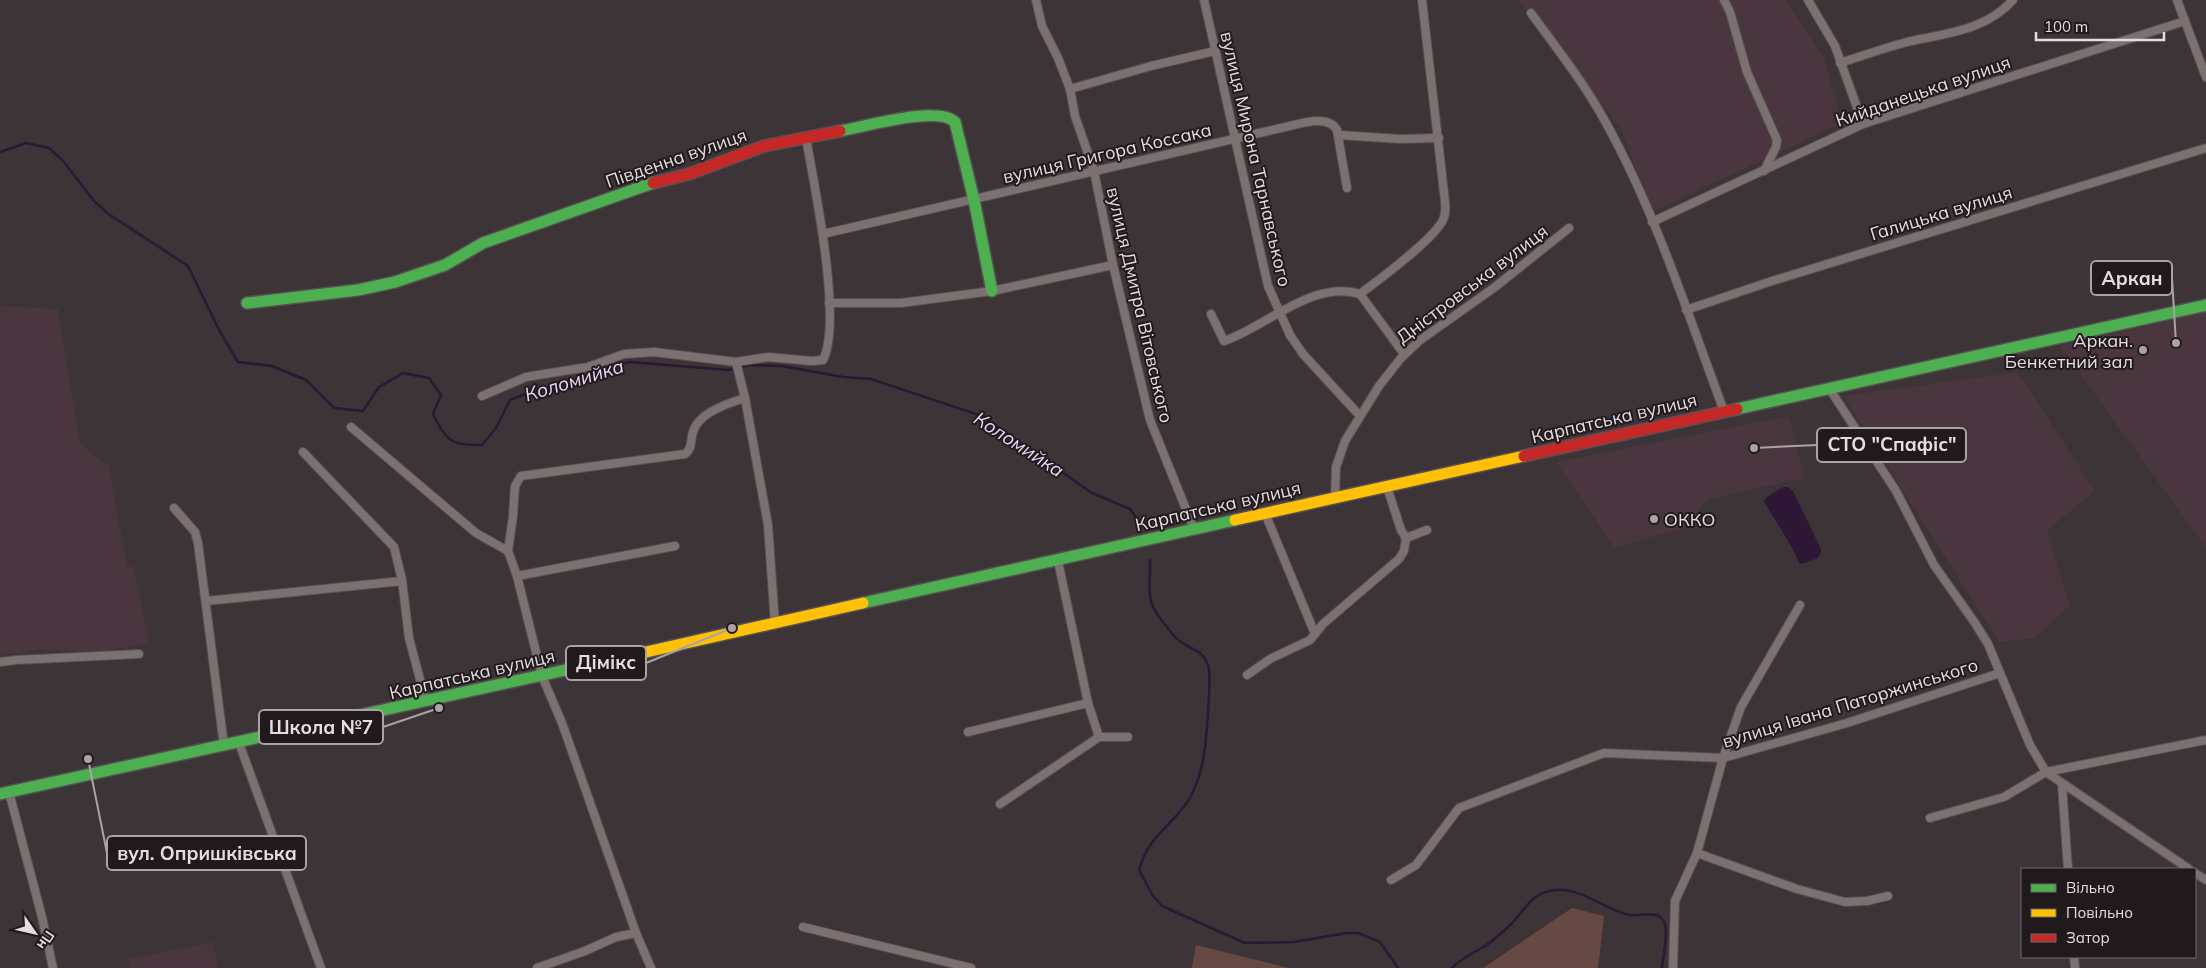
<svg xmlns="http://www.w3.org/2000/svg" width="2206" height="968" viewBox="0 0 2206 968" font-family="Mulish,sans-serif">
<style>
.built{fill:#4a363e}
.green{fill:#664943}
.water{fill:#2d1735}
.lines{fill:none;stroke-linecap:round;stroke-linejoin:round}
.stream{stroke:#2d1735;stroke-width:2.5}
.street-casing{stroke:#575052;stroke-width:10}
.fast-casing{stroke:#575052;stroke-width:14}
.slow-casing{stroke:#575052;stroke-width:14}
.jam-casing{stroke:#575052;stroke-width:14}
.street{stroke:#7d7071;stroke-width:8}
.fast{stroke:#4caf50;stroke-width:11}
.slow{stroke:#ffc107;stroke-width:11}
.jam{stroke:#c62828;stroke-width:11}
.poi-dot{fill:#aba2a6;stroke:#211a1d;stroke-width:2}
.labels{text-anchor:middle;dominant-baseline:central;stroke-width:4;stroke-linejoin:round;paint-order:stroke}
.street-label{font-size:18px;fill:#e7dde1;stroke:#211a1d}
.poi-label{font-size:18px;fill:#e7dde1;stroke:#211a1d;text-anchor:end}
.water-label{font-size:19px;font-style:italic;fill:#eed5fb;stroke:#211a1d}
.leader{fill:none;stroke:#aba2a6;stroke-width:2}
.callout-dot{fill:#aba2a6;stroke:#211a1d;stroke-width:2}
.callout{fill:#211a1d;stroke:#aba2a6;stroke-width:2}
.callout-label{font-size:19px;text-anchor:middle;font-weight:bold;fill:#e7dde1}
</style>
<rect width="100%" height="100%" fill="#3c3437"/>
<g class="built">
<polygon points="1517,0 1786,0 1825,60 1842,123 1652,212 1622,132 1556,40"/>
<polygon points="0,306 58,309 80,444 109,466 127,566 134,567 149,643 99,652 40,650 0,656"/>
<polygon points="2206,312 2206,548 2060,346"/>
<polygon points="2018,372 2095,491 2047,531 2070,605 2036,638 1999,642 1843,396"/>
<polygon points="1789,416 1804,478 1706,500 1690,526 1614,548 1556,462"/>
<polygon points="213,942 218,968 130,968 128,959"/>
</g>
<g class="green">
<polygon points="1572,908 1604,916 1598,968 1483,968"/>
<polygon points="1196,945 1289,968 1192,968"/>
</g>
<path class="water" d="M 1783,487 L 1788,487 L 1793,491 L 1821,549 L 1821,553 L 1818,558 L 1802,564 L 1799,563 C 1790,540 1775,522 1764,501 L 1767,497 Z"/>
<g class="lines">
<g class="stream">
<path d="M 0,152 L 26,143 L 49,148 L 63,161 L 94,201 L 107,213 L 188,266 L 219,330 L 238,362 L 272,366 L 306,380 L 334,408 L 363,411 L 379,387 L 403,373 L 429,378 L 441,395 L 433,414 C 446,441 452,446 482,445 L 496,428 L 510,400 L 536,390 L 567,384 L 615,365 L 630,362 L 728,370 L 750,365 L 782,366 L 843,377 L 871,379 L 982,416 L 1092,493 L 1130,509 L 1140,523"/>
<path d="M 1150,560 C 1151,593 1143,600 1167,627 C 1171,632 1175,638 1180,641 C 1191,650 1203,650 1208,665 C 1212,677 1206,745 1203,760 C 1201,772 1197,784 1191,796 C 1176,824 1149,833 1139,870 L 1153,896 L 1162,906 L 1245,943 L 1294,942 L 1347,933 L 1358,933 L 1380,942 L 1398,968"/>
<path d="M 1452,968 C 1460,959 1470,955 1480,949 C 1491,943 1501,934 1510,925 C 1522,914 1529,897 1546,892 C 1577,882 1601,909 1629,915 C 1640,917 1658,909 1664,922 C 1669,931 1663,957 1662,968"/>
</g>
<defs>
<g id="street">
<polyline points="1036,0 1042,26 1058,58 1070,89 1075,116 1094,171 1113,265 1150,420 1194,529"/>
<polyline points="1204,0 1268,286 1290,335 1303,354 1360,416"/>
<polyline points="1724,0 1730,12 1747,72 1777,140 1776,147 1764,171"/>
<polyline points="1808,0 1835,46 1863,124"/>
<polyline points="2177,0 2206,77"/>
<path d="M 1531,13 C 1557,49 1585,84 1606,123 C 1656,213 1688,315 1724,411"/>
<path d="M 1840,63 C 1862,56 1884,48 1907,42 C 1946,33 1985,31 2013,0"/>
<polyline points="1070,89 1151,66 1215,51"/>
<polyline points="1339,135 1400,139 1439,138"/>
<polyline points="1652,222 1863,124 2185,21"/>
<path d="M 823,234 L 1281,128 C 1297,125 1327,113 1337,130 L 1347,188"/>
<polyline points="1360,294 1404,354"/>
<polyline points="829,303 901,303 992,291 1113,265"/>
<polyline points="1686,310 1772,281 2206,148"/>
<path d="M 1211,314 L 1224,341 C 1266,327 1313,279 1360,294 C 1380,279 1433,240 1443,220 C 1447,212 1445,202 1444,193 L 1422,0"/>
<polyline points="736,362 745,398 768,525 775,624"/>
<polyline points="1829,388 1896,491 1934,565 1975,623 1988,644 2030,745 2046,772 2189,869"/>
<path d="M 482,396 L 526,377 L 588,367 L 624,354 L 654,352 L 736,362 L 768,357 L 811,361 L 823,360 C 843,321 814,184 806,138"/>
<polyline points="351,427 476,533 508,551"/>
<polyline points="303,452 394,547 402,580 409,638 426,702"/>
<polyline points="1387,487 1401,530 1406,538"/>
<polyline points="1335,498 1336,467 1345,441 1379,386 1401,358 1419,341 1495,287 1569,228"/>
<polyline points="174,508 195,532 198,543 224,746"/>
<polyline points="1265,513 1315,634"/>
<polyline points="508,551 517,576 542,676 562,723 636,933 651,968"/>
<path d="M 508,551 L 513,516 L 515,486 L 521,476 L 685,454 C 693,448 690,440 693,432 C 698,413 728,403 745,398"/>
<polyline points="1058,561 1088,703 1099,737"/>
<polyline points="517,576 675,546"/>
<polyline points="206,601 402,581"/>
<polyline points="0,662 16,660 139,654"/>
<polyline points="1247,675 1270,659 1310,640 1323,624 1399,559 1404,551 1406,538 1427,530"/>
<polyline points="968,732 1088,703"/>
<polyline points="239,743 321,968"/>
<polyline points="2062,785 2068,869"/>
<polyline points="9,792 42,917 53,968"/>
<polyline points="1000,804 1099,737 1128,737"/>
<polyline points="1930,818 2004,797 2046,772 2206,740"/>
<polyline points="1697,853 1797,889 1845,902 1867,901 1888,896"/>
<polyline points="2195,873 2206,880"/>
<polyline points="1391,880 1416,865 1459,808 1604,753 1723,758 1847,723 2000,673"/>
<polyline points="803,927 971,968"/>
<polyline points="2074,957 2075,968"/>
<polyline points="537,968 585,951 616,937 636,933"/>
<polyline points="1673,968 1675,901 1697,853 1723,758 1741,707 1800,605"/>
</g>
<g id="fast">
<path d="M 840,131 C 864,127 938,105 955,122 L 974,200 L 992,291"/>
<polyline points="247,303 358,290 395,282 445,265 483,243 653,183"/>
<polyline points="1737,409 2206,305"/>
<polyline points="863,603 1235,520"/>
<polyline points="0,794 593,664"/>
</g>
<g id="slow">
<polyline points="1235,520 1524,456"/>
<polyline points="593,664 863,603"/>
</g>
<g id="jam">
<polyline points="653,183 689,174 764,146 840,131"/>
<polyline points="1524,456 1737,409"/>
</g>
</defs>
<use href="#street" class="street-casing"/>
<use href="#fast" class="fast-casing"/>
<use href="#slow" class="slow-casing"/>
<use href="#jam" class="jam-casing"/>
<use href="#street" class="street"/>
<use href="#fast" class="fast"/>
<use href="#slow" class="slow"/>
<use href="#jam" class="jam"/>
</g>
<g class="poi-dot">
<circle cx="2143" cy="350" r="5"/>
<circle cx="1654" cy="519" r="5"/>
</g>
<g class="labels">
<g class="street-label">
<text transform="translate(1923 91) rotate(-19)">Кийданецька вулиця</text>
<text transform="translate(1107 153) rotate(-13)">вулиця Григора Коссака</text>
<text transform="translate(676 158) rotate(-19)">Південна вулиця</text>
<text transform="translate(1256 159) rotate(77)">вулиця Мирона Тарнавського</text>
<text transform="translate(1941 213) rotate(-17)">Галицька вулиця</text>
<text transform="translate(1472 284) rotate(-37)">Дністровська вулиця</text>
<text transform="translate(1140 305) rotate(77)">вулиця Дмитра Вітовського</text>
<text transform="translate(1614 418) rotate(-13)">Карпатська вулиця</text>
<text transform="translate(1218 506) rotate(-13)">Карпатська вулиця</text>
<text transform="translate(472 674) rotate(-13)">Карпатська вулиця</text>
<text transform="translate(1850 703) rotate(-17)">вулиця Івана Паторжинського</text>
</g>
<g class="poi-label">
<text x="2133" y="340">Аркан.<tspan x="2133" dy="21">Бенкетний зал</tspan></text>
<text x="1664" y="519" text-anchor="start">ОККО</text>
</g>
<g class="water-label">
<text transform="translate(574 380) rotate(-17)">Коломийка</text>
<text transform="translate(1019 444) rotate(33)">Коломийка</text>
</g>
</g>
<path class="leader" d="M2176 343L2172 278M1754 448L1817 445M732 628L646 663M439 708L383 727M88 759L107 853"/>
<g class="callout-dot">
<circle cx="2176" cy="343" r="5"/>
<circle cx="1754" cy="448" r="5"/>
<circle cx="732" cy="628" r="5"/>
<circle cx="439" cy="708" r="5"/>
<circle cx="88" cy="759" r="5"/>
</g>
<g class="callout">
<rect x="2091" y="261" width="81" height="34" rx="5"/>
<rect x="1817" y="428" width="149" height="34" rx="5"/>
<rect x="566" y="646" width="80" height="34" rx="5"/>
<rect x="259" y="710" width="124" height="34" rx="5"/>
<rect x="107" y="836" width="199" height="34" rx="5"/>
</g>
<g class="callout-label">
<text x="2132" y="285">Аркан</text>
<text x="1892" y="451">СТО "Спафіс"</text>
<text x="606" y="669">Дімікс</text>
<text x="321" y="734">Школа №7</text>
<text x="207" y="860">вул. Опришківська</text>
</g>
<rect x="2021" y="868" width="175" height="90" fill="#211a1d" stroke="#70686b"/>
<rect x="2031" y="884" width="25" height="8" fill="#4caf50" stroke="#70686b"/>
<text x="2066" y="893" font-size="15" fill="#e7dde1">Вільно</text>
<rect x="2031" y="909" width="25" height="8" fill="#ffc107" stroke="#70686b"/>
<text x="2066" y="918" font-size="15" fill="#e7dde1">Повільно</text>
<rect x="2031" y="934" width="25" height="8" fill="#c62828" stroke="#70686b"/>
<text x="2066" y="943" font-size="15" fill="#e7dde1">Затор</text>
<g transform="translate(35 933) rotate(124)" stroke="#211a1d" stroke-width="4" paint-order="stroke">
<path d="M0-4L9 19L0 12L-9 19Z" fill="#e7dde1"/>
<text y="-8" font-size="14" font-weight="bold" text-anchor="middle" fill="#e7dde1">Пн</text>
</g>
<path d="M2036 32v8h128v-8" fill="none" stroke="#e7dde1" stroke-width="2.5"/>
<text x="2044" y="32" font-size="15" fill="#e7dde1" stroke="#211a1d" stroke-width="4" paint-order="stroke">100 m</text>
</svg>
